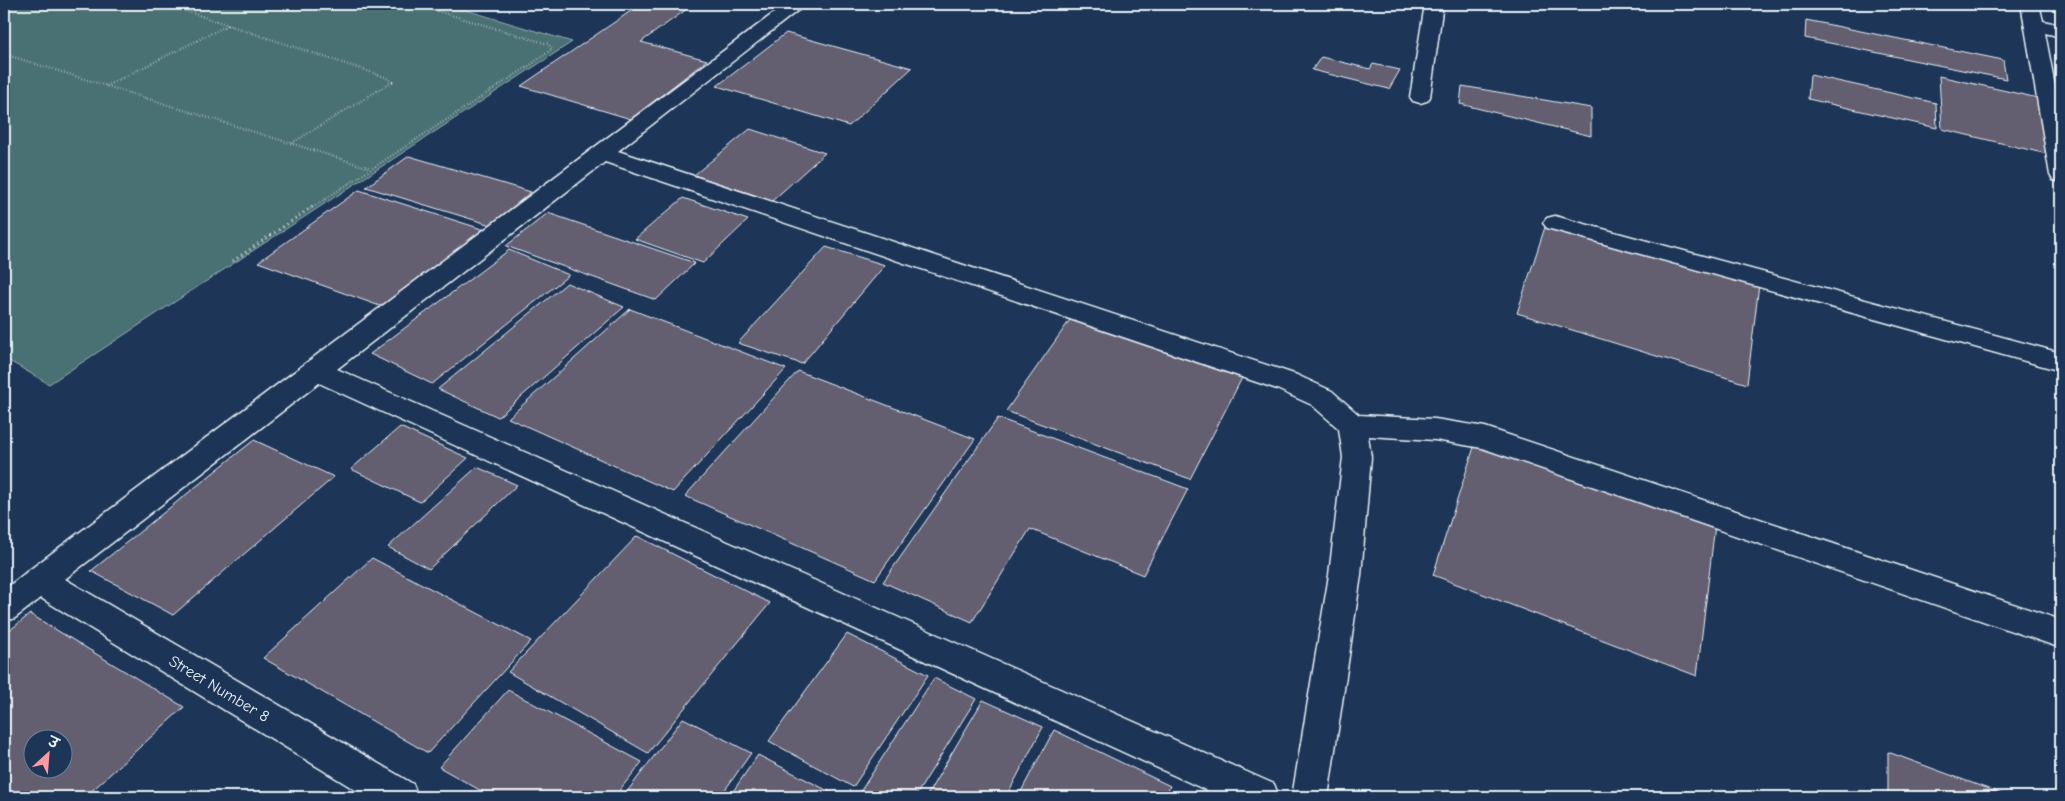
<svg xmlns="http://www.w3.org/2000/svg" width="2065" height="801" viewBox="0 0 2065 801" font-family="'Comic Neue','Playpen Sans Deva',sans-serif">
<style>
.green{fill:#4a6f72;stroke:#99b0b5}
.building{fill:#635e70;stroke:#e8f1f8;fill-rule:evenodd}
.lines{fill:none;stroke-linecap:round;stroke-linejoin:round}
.minor-casing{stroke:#e8f1f8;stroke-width:3}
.path-far1{stroke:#e8f1f8;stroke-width:2.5;stroke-dasharray:0.5 2.5;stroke-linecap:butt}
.path{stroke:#e8f1f8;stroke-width:3;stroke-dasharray:1 4;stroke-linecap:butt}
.minor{fill:#1d3557;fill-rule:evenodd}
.labels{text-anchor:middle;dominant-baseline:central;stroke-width:4;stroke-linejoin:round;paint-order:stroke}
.near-street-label{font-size:16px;fill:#e8f1f8;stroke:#1d3557}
</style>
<rect width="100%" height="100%" fill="#1d3557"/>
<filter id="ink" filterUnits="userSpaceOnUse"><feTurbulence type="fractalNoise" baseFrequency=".02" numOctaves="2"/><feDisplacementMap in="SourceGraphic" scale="10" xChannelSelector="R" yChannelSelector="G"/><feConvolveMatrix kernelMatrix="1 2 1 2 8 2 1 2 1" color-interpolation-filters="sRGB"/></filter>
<g filter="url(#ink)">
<polygon class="green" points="4,4 446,4 572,42 49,384 4,358"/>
<g class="building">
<polygon points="641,4 694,4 641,42 707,60 631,119 521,86"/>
<polygon points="1806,20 2003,60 2006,79 1805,38"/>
<polygon points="786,33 912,68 849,126 717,86"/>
<polygon points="1321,57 1370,69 1373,64 1400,70 1389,89 1312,70"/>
<polygon points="1810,75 1936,103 1937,128 1808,99"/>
<polygon points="1939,76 2038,98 2047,154 1942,129"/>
<polygon points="1462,86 1591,108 1591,136 1460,104"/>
<polygon points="750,129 825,153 772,201 694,175"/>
<polygon points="409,156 531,192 491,225 366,187"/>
<polygon points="359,190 485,230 388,309 258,262"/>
<polygon points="683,198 748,220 703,263 635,239"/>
<polygon points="548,213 695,263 656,300 506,246"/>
<polygon points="1546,224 1759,284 1747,384 1517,313"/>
<polygon points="826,247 885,265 802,364 738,343"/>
<polygon points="509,250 569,275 432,384 370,354"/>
<polygon points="567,283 624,307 498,417 438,389"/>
<polygon points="630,309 786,369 673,492 508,418"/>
<polygon points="1072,317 1244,374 1190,479 1006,411"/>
<polygon points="798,371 975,439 875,580 685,496"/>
<polygon points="998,418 1188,489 1143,575 1030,529 972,622 883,582"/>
<polygon points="400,427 468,458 420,502 351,469"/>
<polygon points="254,440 334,477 173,615 91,571"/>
<polygon points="1475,444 1715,525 1697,676 1433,575"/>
<polygon points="477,467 517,485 429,569 388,547"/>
<polygon points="637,536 770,603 648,753 508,672"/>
<polygon points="372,558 531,641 428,753 263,658"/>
<path d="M 30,614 L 184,707 L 85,797 L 4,797 L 4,635 ZM 32,738 L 62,738 L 62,768 L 32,768 Z"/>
<polygon points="847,634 928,675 853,787 769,741"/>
<polygon points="934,678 976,699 915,797 869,797 860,792"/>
<polygon points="508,690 642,762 614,797 492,797 439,767"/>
<polygon points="983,700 1043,727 1006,797 926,797"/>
<polygon points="683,718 751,753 720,797 623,797"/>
<polygon points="1054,730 1170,786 1165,797 1018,797"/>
<polygon points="1888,752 2010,797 1888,797"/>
<polygon points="758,755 840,797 729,797"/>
</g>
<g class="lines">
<defs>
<g id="minor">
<polygon points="786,4 806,4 618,151 1297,375 1332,391 1359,415 1435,419 1485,427 2061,620 2061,648 1482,448 1435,440 1368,436 1371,457 1361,575 1328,797 1292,797 1329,575 1343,457 1339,429 1312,405 1277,389 605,162 337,369 1274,784 1279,797 1221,797 319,383 65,579 413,784 418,797 367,797 41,598 15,618 4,622 4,590 28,571"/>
<polygon points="1425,4 1443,4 1430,97 1427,101 1420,103 1413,101 1410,97"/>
<polygon points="2021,4 2039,4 2043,21 2061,25 2061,37 2045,33 2061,118 2061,182 2053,180 2050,175"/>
<polygon points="1555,216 2061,353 2061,371 1547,228 1543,223 1547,218"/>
</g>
</defs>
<use href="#minor" class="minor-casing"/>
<g class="path-far1">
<polyline points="165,4 385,77 392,82 292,143"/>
<polyline points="4,54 370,168"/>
<polyline points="106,86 228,25"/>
<polyline points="310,209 532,64 552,49 548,44 414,4"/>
</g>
<polyline class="path" points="233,261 312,207"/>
<use href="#minor" class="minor"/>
</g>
</g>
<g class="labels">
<g class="near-street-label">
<text transform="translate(219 689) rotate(31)">Street Number 8</text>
</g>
</g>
<rect width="2065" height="801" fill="none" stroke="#1d3557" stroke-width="20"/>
<rect x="10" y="10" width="2045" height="781" fill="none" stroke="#e8f1f8" stroke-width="2" filter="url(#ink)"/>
<g transform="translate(48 754) rotate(26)"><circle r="24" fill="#1d3557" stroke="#6e8097"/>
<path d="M0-4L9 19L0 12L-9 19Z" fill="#ff9aa2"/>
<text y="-8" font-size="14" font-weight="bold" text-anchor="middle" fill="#e8f1f8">उ</text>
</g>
</svg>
